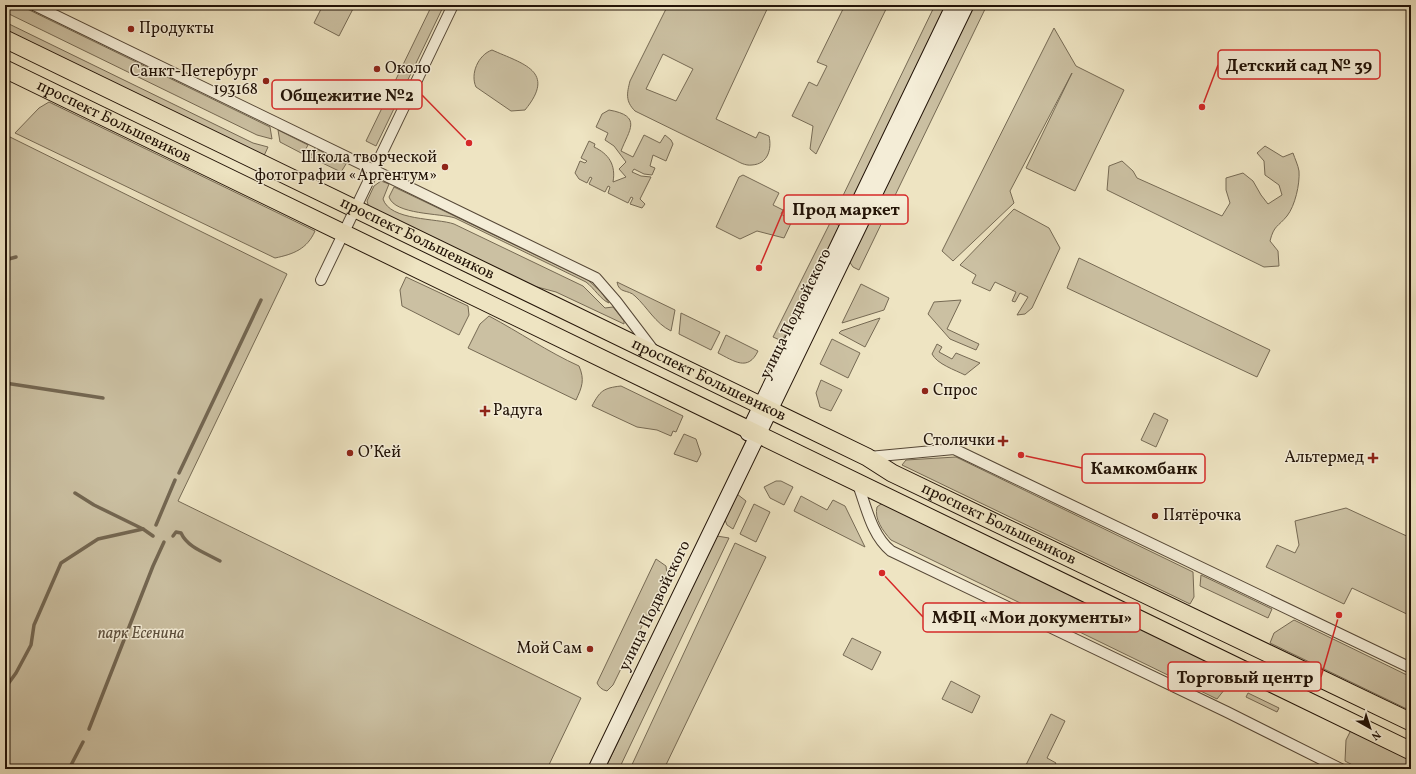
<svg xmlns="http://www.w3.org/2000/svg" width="1416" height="774" viewBox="0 0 1416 774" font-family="Vollkorn,serif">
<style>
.green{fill:#cbc0a2;stroke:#766a54;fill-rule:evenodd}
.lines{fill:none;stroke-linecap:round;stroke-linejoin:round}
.stream{stroke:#736651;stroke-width:3.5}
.street-casing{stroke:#554736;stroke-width:12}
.secondary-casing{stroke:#221307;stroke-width:17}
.primary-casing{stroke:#221307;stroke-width:19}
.street{stroke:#f4edd7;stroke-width:10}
.secondary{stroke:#f4edd7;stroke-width:15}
.primary{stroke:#eee4c2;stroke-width:17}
.poi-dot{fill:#8f2418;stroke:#f4edd7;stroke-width:1.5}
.labels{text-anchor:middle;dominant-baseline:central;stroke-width:3;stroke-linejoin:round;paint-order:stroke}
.poi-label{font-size:16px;fill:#221307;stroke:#f4edd7;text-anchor:start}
.street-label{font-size:16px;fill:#221307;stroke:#f4edd7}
.park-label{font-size:16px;font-style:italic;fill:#5d503d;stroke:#f4edd7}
.leader{fill:none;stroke:#d62828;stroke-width:1.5}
.callout-dot{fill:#d62828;stroke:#f4edd7;stroke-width:1.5}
.callout{fill:#f4edd7;stroke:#d62828;stroke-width:1.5}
.callout-label{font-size:17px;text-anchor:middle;font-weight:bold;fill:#221307}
</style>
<rect width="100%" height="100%" fill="#eee4c2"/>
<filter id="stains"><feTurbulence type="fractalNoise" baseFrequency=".005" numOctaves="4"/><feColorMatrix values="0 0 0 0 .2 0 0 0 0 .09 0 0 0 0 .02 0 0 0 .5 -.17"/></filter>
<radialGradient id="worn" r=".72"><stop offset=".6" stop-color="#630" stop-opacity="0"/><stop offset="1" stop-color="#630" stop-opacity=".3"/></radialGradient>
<g class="green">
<polygon points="5,5 19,5 270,127 272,139 257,135 5,12"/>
<polygon points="323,5 355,5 339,36 314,23"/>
<polygon points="432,5 444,5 376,146 366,141"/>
<path d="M 668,5 L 769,5 L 716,119 L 756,138 L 759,132 L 769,136 C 772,149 768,164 752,165 C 745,166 739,162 733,159 L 635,111 C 625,101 627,93 630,81 ZM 663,54 L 693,69 L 676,101 L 646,89 Z"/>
<polygon points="845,5 888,5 816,154 810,149 813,126 792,116 809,82 817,86 827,66 817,62"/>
<polygon points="935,5 946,5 847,210 838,206"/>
<polygon points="973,5 987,5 859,270 853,267 849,261"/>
<polygon points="5,22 253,143 268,147 263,158 5,33"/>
<polygon points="1054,28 1076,66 1124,90 1075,191 1026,168 1072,73 1010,191 1014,203 953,261 942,251"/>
<path d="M 492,50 C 523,64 557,71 525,110 L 511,111 L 476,87 C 470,74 478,55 492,50 Z"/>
<path d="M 49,102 L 315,231 C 307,249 294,254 275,258 L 15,133 L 39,108 Z"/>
<path d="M 609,110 C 643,116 629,130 621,151 L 633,157 L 644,135 L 660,143 L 665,135 L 671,140 L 673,144 L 666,161 L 653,155 L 650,166 L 655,168 L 652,175 L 644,174 L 634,169 L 632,172 L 641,176 L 651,177 L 640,199 L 645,204 L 642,208 L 630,204 L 633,198 L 631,197 L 628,203 L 608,193 L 610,187 L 608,186 L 605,192 L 589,184 L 592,178 L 590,177 L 587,183 L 579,179 L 575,173 L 580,161 L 585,163 L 587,161 L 581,158 L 589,141 L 595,144 L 594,147 C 609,154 616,165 613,182 L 626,177 L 619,169 L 626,162 L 614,146 L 605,140 L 608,133 L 596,127 L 602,114 Z"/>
<polygon points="278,130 308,145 303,154 280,142"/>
<polygon points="10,137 287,274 178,501 581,698 547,769 5,769 5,144"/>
<path d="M 1265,146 L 1283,157 L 1293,153 C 1295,159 1298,165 1299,171 C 1300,184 1295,206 1287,216 C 1278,227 1274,225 1270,241 L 1278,251 L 1279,266 L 1264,267 L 1107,190 L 1109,166 L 1122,161 L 1133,171 L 1137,178 L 1222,216 L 1230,203 L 1226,190 L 1226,178 L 1243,173 L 1253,181 L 1261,195 L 1268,204 L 1282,195 L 1279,185 L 1265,175 L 1264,161 L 1257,153 Z"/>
<polygon points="315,148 346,164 341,172 310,157"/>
<polygon points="743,175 779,193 773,205 783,210 781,214 792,221 784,238 757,231 740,239 716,227 739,177"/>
<path d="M 381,181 L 389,184 L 383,199 C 390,221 437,218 454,224 L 583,286 L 605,308 L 613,307 L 624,321 L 624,324 L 556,292 L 526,284 L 369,208 L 367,201 L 374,186 Z"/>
<path d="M 394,187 L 588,280 L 601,292 L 609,303 C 601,300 594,288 586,282 L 455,218 C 440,213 395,215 389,197 Z"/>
<polygon points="1014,209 1049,228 1060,248 1032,308 1025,314 1017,315 1028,297 1020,293 1015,302 1012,301 1016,292 995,282 990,291 972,283 976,275 960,265"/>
<polygon points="831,221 840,226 782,341 773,337"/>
<polygon points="1079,258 1270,350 1257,377 1067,288"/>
<polygon points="406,277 468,306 469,315 459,335 402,306 400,290"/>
<path d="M 617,282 L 675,310 L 671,331 C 655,323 648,308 635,296 C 628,289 619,294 617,282 Z"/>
<polygon points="861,284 889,298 884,310 842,323"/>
<polygon points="961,300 947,329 979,344 976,350 950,339 928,314 934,302"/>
<polygon points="681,313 720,332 711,350 679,334"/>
<path d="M 489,316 C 519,332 548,352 579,366 C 585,380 582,387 576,400 L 468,348 L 480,324 Z"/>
<polygon points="880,318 865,347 839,333 841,331"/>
<path d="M 726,335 L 758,351 C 748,372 734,361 718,353 Z"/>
<polygon points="832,339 860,353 848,378 820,364"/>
<path d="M 937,344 L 942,347 L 939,352 L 952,359 L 956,353 L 980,363 L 965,375 C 955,370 937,364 932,354 Z"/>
<polygon points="821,380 842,390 831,411 820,407 816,393"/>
<path d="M 621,386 L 683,416 L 676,432 L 673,431 L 671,436 L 657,430 L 637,427 L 592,406 C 600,391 603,388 621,386 Z"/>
<polygon points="1154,413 1168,420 1156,447 1141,440"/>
<polygon points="684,434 696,439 701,454 697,462 674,454"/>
<polygon points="956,457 1193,572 1194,597 1190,604 902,465 906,460"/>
<polygon points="776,481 781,481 793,487 784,505 770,498 764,487"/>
<polygon points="737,494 746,501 733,529 727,525 725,520"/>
<polygon points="801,496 827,510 833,500 845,506 865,547 794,511"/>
<polygon points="754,504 770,512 756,542 740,534"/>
<path d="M 881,504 L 886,504 L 1236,675 L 1217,699 L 891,540 C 883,531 874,519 877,507 Z"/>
<polygon points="1346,508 1411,538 1411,616 1352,588 1344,604 1266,567 1277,545 1295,553 1299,545 1295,521"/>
<polygon points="717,536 729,538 619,769 605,769"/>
<polygon points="735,543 766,557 664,769 630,769"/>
<path d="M 656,559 L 666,566 L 667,575 L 613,685 L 607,691 C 602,690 599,687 597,683 Z"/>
<polygon points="1201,575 1272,609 1268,618 1200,586"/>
<polygon points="1294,620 1411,677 1411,711 1270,643 1274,633"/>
<polygon points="852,638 881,652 872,670 843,655"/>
<polygon points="951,681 980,696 972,713 942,699"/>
<polygon points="1248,693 1279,708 1277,712 1246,697"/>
<polygon points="1051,714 1065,721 1047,758 1056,763 1053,769 1034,769 1026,765"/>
<polygon points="1351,730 1411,760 1411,769 1360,769 1345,761 1346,740"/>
</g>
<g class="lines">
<g class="stream">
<polyline points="5,260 16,257"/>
<polyline points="5,383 103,398"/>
<polyline points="179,473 261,300"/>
<polyline points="75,493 94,505 143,529 153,536"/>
<polyline points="156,525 175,480"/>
<path d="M 173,536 L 176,532 L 181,533 C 188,548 206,553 220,561"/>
<polyline points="8,684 16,673 31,645 34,625 61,563 98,539 143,529"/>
<polyline points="89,729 153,566 164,542"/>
<polyline points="69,769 83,742"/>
</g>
<defs>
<g id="street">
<polyline points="34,5 596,278 616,301 654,351"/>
<polyline points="321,280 453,5"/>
<polyline points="869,457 954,449 1411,668"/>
<path d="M 857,482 C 866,505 871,535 891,551 L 1227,712 L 1341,769"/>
</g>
<g id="secondary">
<polyline points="748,433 954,5"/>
<polyline points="596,769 966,5"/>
</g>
<g id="primary">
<path id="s1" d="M 5,39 L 867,457 L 892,473 L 1411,722"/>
<path id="s2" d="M 5,69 L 1411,751"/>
</g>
</defs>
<use href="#street" class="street-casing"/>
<use href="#secondary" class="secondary-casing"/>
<use href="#primary" class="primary-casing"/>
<use href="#street" class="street"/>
<use href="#secondary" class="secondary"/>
<use href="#primary" class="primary"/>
</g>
<g class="poi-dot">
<circle cx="131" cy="29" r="4"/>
<circle cx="377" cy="69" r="4"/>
<circle cx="266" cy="81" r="4"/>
<circle cx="445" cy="167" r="4"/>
<circle cx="925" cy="391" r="4"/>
<path d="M483 405h4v4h4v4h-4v4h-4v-4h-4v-4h4z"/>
<path d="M1001 435h4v4h4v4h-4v4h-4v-4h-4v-4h4z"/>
<circle cx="350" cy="453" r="4"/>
<path d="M1371 452h4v4h4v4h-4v4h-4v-4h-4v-4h4z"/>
<circle cx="1155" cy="516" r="4"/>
<circle cx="590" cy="649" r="4"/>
</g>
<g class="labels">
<g class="poi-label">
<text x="139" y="29">Продукты</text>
<text x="385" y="69">Около</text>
<text x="258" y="72" text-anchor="end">Санкт-Петербург<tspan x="258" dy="18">193168</tspan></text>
<text x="437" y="158" text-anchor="end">Школа творческой<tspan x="437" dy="18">фотографии «Аргентум»</tspan></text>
<text x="933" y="391">Спрос</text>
<text x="493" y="411">Радуга</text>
<text x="995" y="441" text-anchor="end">Столички</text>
<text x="358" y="453">О’Кей</text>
<text x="1364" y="458" text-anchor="end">Альтермед</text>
<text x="1163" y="516">Пятёрочка</text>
<text x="582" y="649" text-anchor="end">Мой Сам</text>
</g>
<g class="street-label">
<text stroke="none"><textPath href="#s2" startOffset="121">проспект Большевиков</textPath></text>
<text stroke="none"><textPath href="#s1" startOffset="458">проспект Большевиков</textPath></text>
<text transform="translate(796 314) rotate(-64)">улица Подвойского</text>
<text stroke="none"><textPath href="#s1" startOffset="782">проспект Большевиков</textPath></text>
<text stroke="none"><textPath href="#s1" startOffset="1106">проспект Большевиков</textPath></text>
<text transform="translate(655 606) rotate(-64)">улица Подвойского</text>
</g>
<g class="park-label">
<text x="141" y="634">парк Есенина</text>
</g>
</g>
<path class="leader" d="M1202 107L1218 65M469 143L422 95M759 268L784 209M1021 455L1082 468M882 573L923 617M1339 615L1321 677"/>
<g class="callout-dot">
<circle cx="1202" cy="107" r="4"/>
<circle cx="469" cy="143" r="4"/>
<circle cx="759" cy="268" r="4"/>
<circle cx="1021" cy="455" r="4"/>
<circle cx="882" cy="573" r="4"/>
<circle cx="1339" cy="615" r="4"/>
</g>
<g class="callout">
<rect x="1218" y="50" width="162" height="29" rx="4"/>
<rect x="272" y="80" width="150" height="29" rx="4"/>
<rect x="784" y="195" width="124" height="29" rx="4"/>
<rect x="1082" y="454" width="123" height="29" rx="4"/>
<rect x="923" y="603" width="217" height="29" rx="4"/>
<rect x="1168" y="662" width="153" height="29" rx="4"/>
</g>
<g class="callout-label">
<text x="1299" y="71">Детский сад № 39</text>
<text x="347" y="101">Общежитие №2</text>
<text x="846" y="215">Прод маркет</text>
<text x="1144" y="474">Камкомбанк</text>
<text x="1032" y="623">МФЦ «Мои документы»</text>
<text x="1245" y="683">Торговый центр</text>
</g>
<rect width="1416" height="774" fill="none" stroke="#eee4c2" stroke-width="20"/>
<rect x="6" y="6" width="1404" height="762" fill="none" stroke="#221307" stroke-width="2"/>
<rect x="10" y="10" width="1396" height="754" fill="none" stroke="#221307"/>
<g transform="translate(1370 728) rotate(141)" stroke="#f4edd7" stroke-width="3" paint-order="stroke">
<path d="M0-3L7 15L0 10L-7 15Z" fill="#221307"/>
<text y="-6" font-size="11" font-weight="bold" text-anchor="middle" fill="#221307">N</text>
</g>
<rect width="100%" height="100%" filter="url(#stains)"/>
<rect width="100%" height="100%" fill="url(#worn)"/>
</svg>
